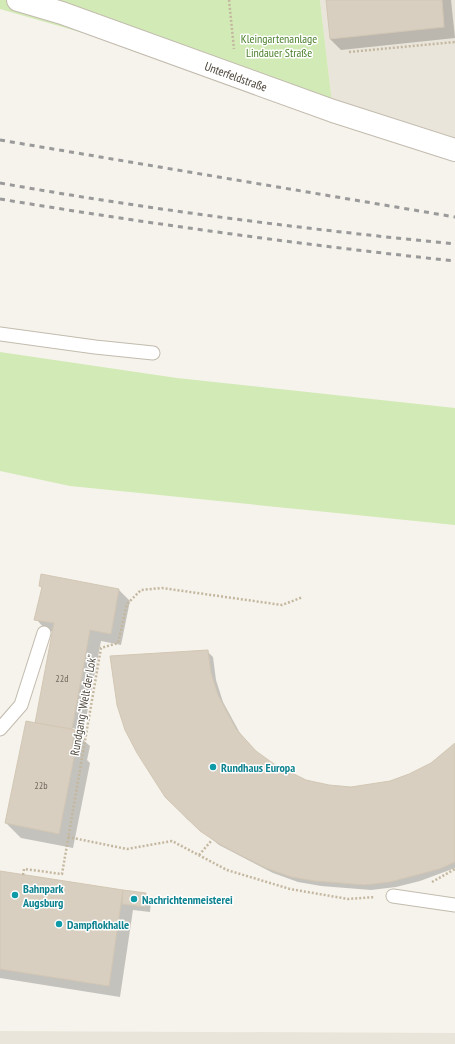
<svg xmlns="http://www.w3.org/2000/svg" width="455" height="1044" viewBox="0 0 455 1044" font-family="'PT Sans Narrow',sans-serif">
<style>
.residential{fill:#eae5da}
.green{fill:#d2eab5}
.shadow{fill:#0003;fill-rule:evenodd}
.building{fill:#d8cfc1;stroke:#d3c7b4}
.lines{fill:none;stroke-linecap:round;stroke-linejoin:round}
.service-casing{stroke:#c2bbae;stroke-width:15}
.minor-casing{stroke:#c2bbae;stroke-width:24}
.path{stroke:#c4b79f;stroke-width:2.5;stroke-dasharray:2 2;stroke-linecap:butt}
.service{stroke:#fff;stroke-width:13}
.minor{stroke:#fff;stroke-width:22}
.rail{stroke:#9a9a9a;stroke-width:3;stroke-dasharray:5 5;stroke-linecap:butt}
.culture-dot{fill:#0f9aa8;stroke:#fff;stroke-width:1.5}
.labels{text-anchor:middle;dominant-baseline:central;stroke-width:3;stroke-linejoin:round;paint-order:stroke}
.number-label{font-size:10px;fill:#6e675b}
.park-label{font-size:12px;fill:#4a7f2a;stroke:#fff}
.street-label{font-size:12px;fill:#4b4439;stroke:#fff}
.culture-label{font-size:12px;font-weight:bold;fill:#0d838f;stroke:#fff;text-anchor:start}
</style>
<rect width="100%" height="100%" fill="#f6f3ec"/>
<g class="residential">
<polygon points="320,0 455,0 455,150 333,111"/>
<polygon points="0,1031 455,1033 455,1044 0,1044"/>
</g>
<g class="green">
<polygon points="0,0 320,0 333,111 229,75 0,9"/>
<polygon points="0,352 177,378 455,408 455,525 70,486 0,471"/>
</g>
<g class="shadow">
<polygon points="327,0 451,0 455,38 341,50 330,39"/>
<path d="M 40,586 L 119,590 L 130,601 L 121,645 L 101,641 L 82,739 L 90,746 L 87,760 L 90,763 L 73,848 L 21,838 L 6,823 L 36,724 L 54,632 L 46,630 L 36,619 L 43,589 ZM 48,724 L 77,729 L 76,731 L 48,726 Z"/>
<polygon points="207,651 213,657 216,680 223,702 241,735 257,753 273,765 306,781 329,786 360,788 397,780 425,768 455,744 455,868 420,881 396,887 371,890 321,886 298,882 273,873 219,845 187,819 166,796 149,772 126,729"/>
<polygon points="0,872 146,894 151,900 150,912 133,910 120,997 0,978"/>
</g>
<g class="building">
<polygon points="326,0 442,0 444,27 330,39"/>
<polygon points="41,574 119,589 111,634 90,630 72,729 35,723 54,623 34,620 42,587 39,586"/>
<polygon points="208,650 211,673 218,695 236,729 256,751 274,764 306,780 329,785 351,787 390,781 409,774 431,763 455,743 455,862 439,869 390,882 365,885 315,881 291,877 266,868 221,845 200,831 165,797 137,753 125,730 117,705 110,656"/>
<polygon points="26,721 75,730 72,746 76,747 59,834 5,823"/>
<polygon points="0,871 123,890 109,986 0,969"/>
<polygon points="123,890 146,893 145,907 122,904"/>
</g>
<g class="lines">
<defs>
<g id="service">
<polyline points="0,334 95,347 153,353"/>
<polyline points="0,729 21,705 44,633"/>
<polyline points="393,896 455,905"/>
</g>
<g id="minor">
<path id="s1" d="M 18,0 L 62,13 L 333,111 L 455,150"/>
</g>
</defs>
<use href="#service" class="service-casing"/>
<use href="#minor" class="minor-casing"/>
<g class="path">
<polyline points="229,0 234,49"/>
<polyline points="349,52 455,42"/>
<polyline points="68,837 127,849 172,841 227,870 290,889 348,899 375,897"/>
<polyline points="199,855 212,840"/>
<polyline points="23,875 24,869 62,874 101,648 118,643 127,604 141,590 162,588 282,605 303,597"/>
<polyline points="432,882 455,869"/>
</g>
<use href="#service" class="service"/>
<use href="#minor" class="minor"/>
<g class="rail">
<polyline points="0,140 455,217"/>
<path d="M 0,183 C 151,210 303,229 455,244"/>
<path d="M 0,199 C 151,224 303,245 455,261"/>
</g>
</g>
<g class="culture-dot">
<circle cx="213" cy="767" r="4"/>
<circle cx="15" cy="895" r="4"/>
<circle cx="134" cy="899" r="4"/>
<circle cx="59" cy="924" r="4"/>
</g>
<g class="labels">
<g class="number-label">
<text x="62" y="678">22d</text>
<text x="41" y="785">22b</text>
</g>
<g class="park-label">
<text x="279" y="38">Kleingartenanlage<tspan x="279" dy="14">Lindauer Straße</tspan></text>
</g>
<g class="street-label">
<text stroke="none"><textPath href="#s1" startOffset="231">Unterfeldstraße</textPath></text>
<text transform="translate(83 705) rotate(-80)">Rundgang "Welt der Lok"</text>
</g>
<g class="culture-label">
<text x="221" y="767">Rundhaus Europa</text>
<text x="23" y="888">Bahnpark<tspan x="23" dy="14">Augsburg</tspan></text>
<text x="142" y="899">Nachrichtenmeisterei</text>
<text x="67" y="924">Dampflokhalle</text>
</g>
</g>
</svg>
